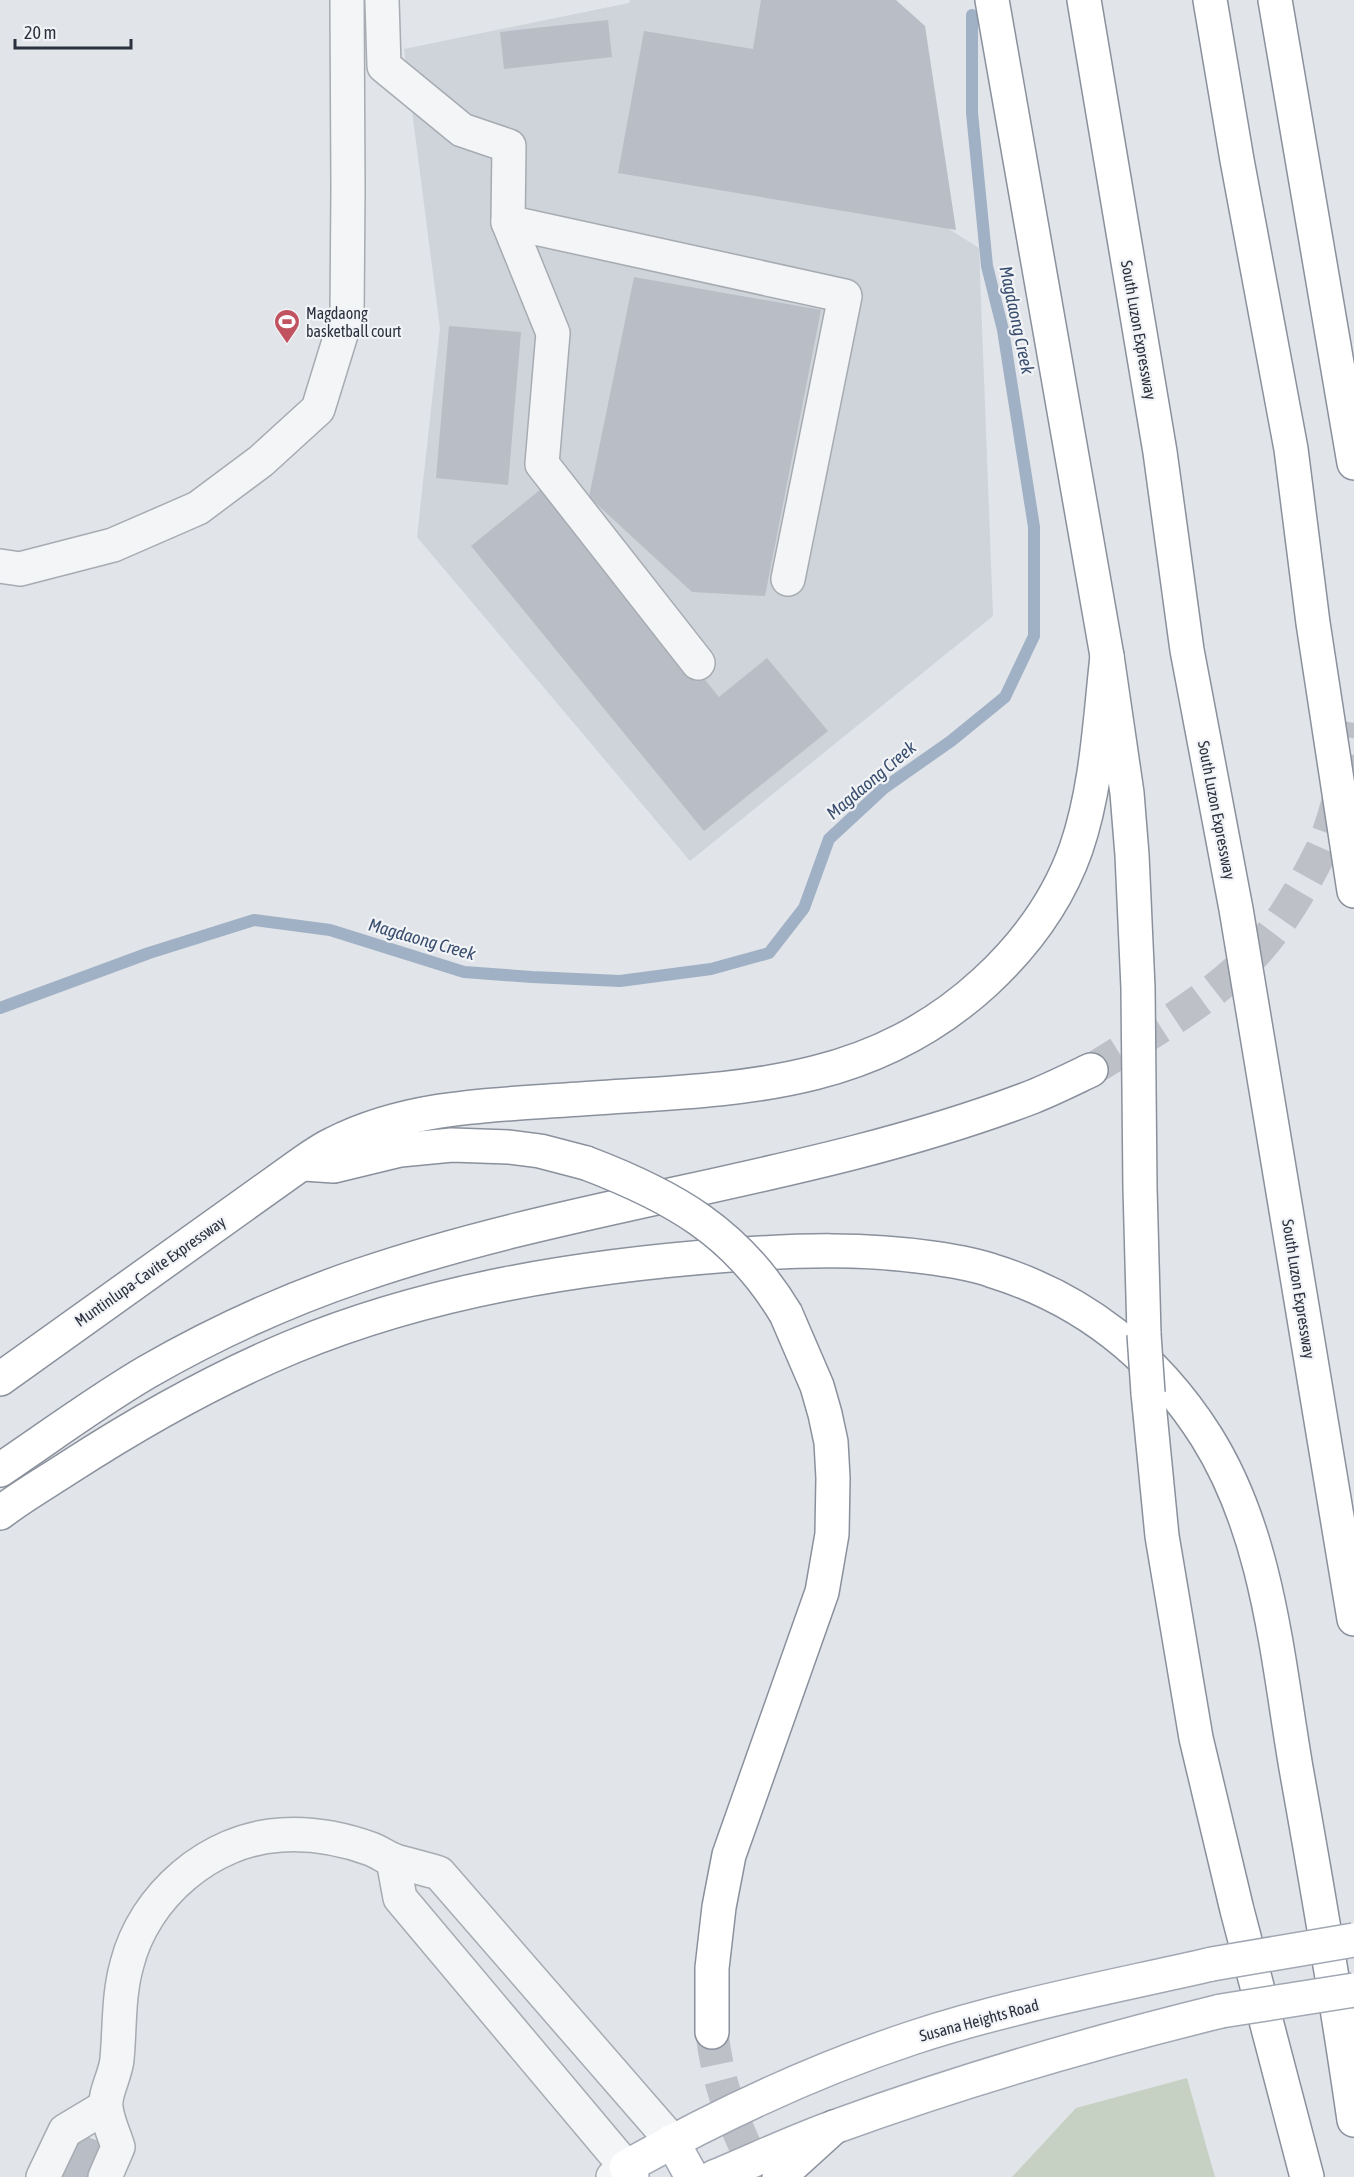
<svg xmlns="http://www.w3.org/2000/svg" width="1354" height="2177" viewBox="0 0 1354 2177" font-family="'Asap Condensed',sans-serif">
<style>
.built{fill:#cfd3da}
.green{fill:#c6d1c3}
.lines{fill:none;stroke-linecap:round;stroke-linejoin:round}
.stream{stroke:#a0b0c5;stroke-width:12}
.building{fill:#b9bdc5}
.highway-tunnel{stroke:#bdc0c6;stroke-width:33;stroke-dasharray:33 16;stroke-linecap:butt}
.minor-casing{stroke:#a7abb2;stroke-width:36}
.major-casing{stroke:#a2a8b3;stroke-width:36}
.highway-casing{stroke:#8a919d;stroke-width:36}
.minor{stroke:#f3f5f7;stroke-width:33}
.major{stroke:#fff;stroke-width:33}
.highway{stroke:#fff;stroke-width:33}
.major-bridge-casing{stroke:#a2a8b3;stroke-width:36;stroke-linecap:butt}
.highway-bridge-casing{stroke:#8a919d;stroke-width:36;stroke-linecap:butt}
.major-bridge{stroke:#fff;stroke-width:33}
.highway-bridge{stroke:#fff;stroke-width:33}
.labels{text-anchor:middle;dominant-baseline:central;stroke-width:4.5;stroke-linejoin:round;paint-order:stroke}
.poi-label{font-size:16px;fill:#2b313e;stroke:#f1f3f6;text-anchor:start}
.street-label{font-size:16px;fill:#2b313e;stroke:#f1f3f6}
.water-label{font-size:18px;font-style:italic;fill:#394e6e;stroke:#f1f3f6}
</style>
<rect width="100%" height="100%" fill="#e1e4e8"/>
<polygon class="built" points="630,0 892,0 944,226 979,248 993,616 690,861 417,537 440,328 404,49 629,3"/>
<polygon class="green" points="1187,2078 1215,2177 1012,2177 1076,2108"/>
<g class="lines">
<polyline class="stream" points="0,1008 149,953 254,920 330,930 464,972 532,977 620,981 711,969 769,953 804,908 829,839 884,788 951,741 1005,697 1034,636 1034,527 1003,330 987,266 972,113 972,15"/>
</g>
<g class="building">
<polygon points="761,0 896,0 925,26 956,230 618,173 644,31 753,49"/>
<polygon points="608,20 612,57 504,69 500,32"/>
<polygon points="634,277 821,310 765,596 692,592 589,497"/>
<polygon points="449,326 521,332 508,485 436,478"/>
<polygon points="546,485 719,697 767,658 828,731 704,831 471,546"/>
<polygon points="77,2133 104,2143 90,2177 59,2177"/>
</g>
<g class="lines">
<g class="highway-tunnel">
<path d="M 1091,1070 C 1147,1035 1208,1002 1254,954 C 1282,924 1303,887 1321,851 C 1339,811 1346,765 1354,723"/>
<path d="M 712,2032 C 717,2083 736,2132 761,2177"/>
</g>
<defs>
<g id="minor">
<polyline points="382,0 384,66 462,130 509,146 508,222 845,296 788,579"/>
<polyline points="508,222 553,333 542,464 698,663"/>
<polyline points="0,566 20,569 113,545 198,508 261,461 318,409 347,315 348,189 347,0"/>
<polyline points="393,1860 400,1898 626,2167 613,2177"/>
<polyline points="43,2177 65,2131 105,2107"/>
<path d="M 105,2177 L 118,2147 C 114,2134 107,2120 106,2107 C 104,2094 116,2074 117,2059 C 120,2027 118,1996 127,1964 C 144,1896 210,1839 281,1835 C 311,1833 343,1839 371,1849 C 379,1852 387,1858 395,1861 C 410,1865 425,1869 439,1873 L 672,2141"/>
</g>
<g id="major">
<polyline points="672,2141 692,2177"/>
<path d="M 632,2177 L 626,2167 C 717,2116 812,2071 912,2038 C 1009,2006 1112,1987 1212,1964"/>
<path d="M 714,2177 C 755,2160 795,2141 837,2126 C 963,2080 1091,2043 1221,2011"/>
</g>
<g id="highway">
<polyline points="992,0 1107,656 1127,793 1132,855 1138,988 1140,1188 1144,1334"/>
<polyline points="1084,0 1160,452 1187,650 1236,909 1354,1619"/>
<polyline points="1210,0 1237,160 1291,449 1313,623 1354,891"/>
<polyline points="1275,0 1354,463"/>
<polyline points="304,1164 334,1166 400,1150 452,1145 509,1147 540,1151 586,1163"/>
<path d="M 0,1379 L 301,1164 C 311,1157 322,1149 333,1144 C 405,1107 488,1105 566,1100 C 722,1088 862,1095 985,982 C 1025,945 1058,900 1076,849 C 1097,788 1100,719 1107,656"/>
<polyline points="1148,1393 1162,1536 1196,1738 1237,1910 1307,2177"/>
<path d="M 0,1470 C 49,1437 96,1402 147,1372 C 215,1333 287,1300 361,1275 C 581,1200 815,1180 1032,1097 C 1052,1089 1072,1079 1091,1070"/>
<path d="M 0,1513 C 22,1496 45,1483 68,1468 C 139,1422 213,1380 292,1347 C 429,1290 582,1266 730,1255 C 798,1250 865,1248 933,1258 C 953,1261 974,1264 993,1271 C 1083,1299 1155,1356 1206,1436 C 1268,1534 1277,1656 1296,1768 C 1317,1885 1337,2002 1354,2120"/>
<polyline points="712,2032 712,1968 719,1907 729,1855 822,1592 832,1534 833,1478 831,1442 825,1414 817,1386 786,1314"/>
<polyline points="779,2177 834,2127"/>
</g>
</defs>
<use href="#minor" class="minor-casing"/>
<use href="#major" class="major-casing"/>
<use href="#highway" class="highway-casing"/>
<use href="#minor" class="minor"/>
<use href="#major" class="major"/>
<use href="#highway" class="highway"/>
<defs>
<g id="major-bridge">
<polyline points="1212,1964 1354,1940"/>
<polyline points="1221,2011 1354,1990"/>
</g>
<g id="highway-bridge">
<path d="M 586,1163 C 673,1196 737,1232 786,1314"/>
<polyline points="1144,1334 1148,1393"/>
</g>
</defs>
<use href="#major-bridge" class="major-bridge-casing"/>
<use href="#highway-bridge" class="highway-bridge-casing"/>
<use href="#major-bridge" class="major-bridge"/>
<use href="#highway-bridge" class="highway-bridge"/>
</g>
<defs>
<symbol id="stadium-pin" viewBox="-11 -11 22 30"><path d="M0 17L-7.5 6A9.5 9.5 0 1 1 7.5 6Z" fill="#c0535f" stroke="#f1f3f6"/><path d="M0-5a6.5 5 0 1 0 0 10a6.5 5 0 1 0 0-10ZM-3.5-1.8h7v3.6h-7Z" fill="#fff"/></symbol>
</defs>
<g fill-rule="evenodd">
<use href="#stadium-pin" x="272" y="307" width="30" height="40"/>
</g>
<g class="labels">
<g class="poi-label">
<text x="306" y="313">Magdaong<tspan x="306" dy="18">basketball court</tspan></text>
</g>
<g class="street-label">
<text transform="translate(1139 330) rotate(80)">South Luzon Expressway</text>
<text transform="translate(1217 810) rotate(79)">South Luzon Expressway</text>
<text transform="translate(150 1271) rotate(-35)">Muntinlupa-Cavite Expressway</text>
<text transform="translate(1299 1289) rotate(81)">South Luzon Expressway</text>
<text transform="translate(979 2020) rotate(-15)">Susana Heights Road</text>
</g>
<g class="water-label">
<text transform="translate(1017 320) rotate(78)">Magdaong Creek</text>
<text transform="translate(871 780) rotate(-40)">Magdaong Creek</text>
<text transform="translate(422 939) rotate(16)">Magdaong Creek</text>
</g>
</g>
<path d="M15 39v9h116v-9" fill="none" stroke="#2b313e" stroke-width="3"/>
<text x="24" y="39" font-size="18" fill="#2b313e" stroke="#f1f3f6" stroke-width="4.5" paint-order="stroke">20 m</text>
</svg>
